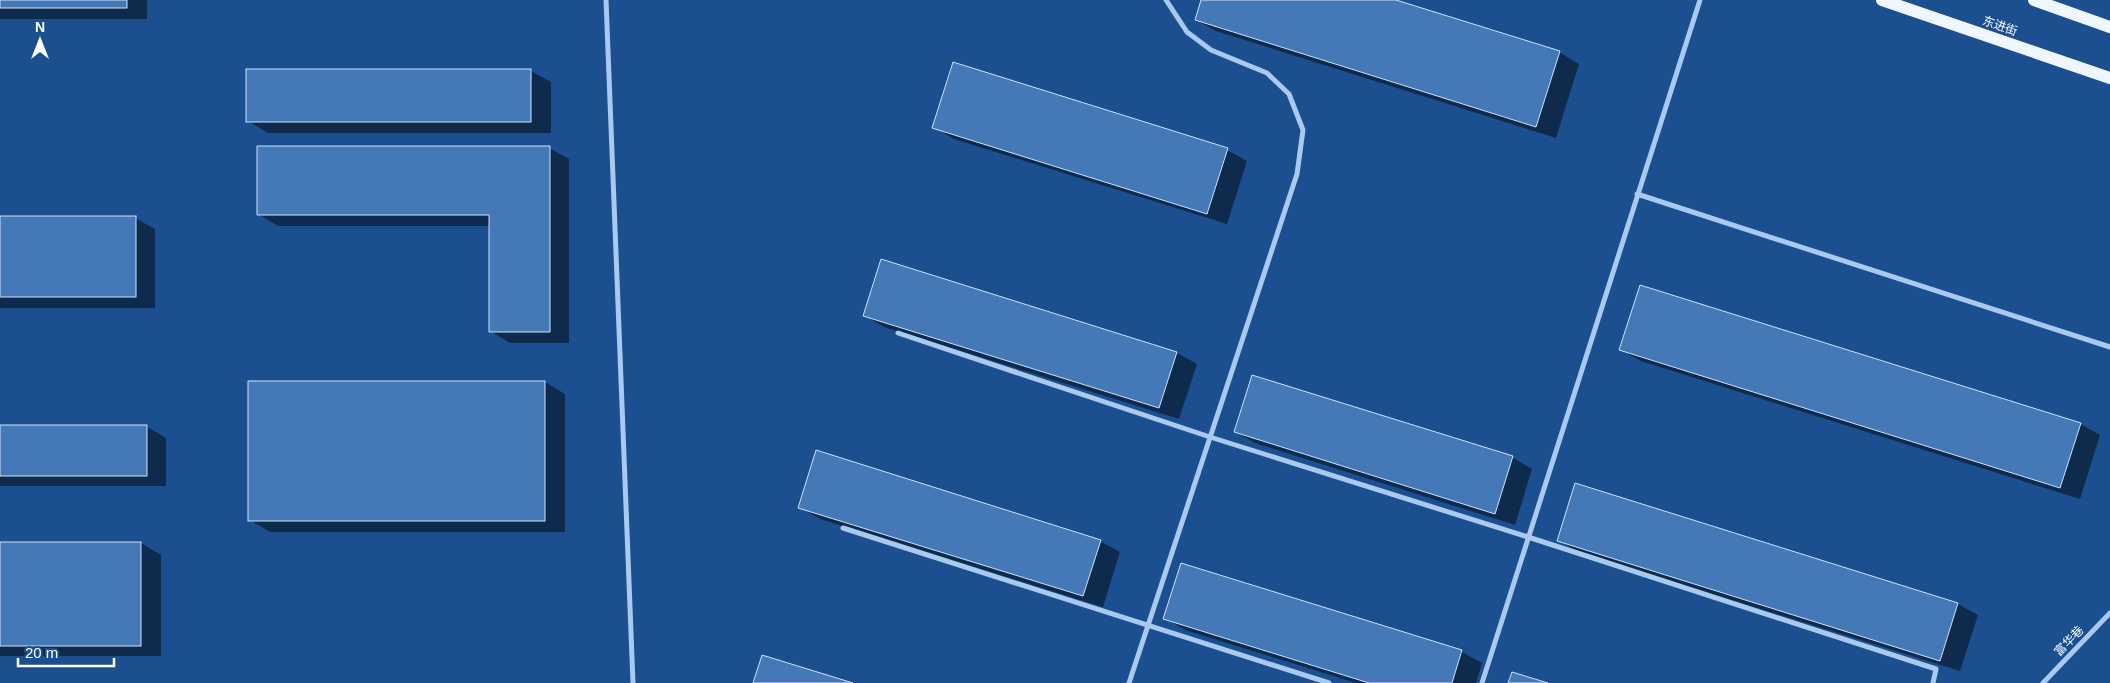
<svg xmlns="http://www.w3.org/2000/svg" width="2110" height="683" viewBox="0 0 2110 683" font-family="Helvetica,'Noto Sans SC',sans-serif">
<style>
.shadow{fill:#0007}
.building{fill:#4478b7;stroke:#cfe3fa}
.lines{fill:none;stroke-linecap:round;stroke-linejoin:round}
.street{stroke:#a9c9ee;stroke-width:5}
.primary{stroke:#f0f6ff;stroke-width:12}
.labels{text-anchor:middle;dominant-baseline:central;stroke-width:4;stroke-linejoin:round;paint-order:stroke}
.street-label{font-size:12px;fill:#fff;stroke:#1b4f8f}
</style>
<rect width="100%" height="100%" fill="#1b4f8f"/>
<g class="shadow">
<rect x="0" y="0" width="147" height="19"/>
<polygon points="1202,0 1391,0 1559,52 1579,64 1556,138 1216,31 1196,20"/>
<polygon points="531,71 551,82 551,133 268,133 248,121"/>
<polygon points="934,127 1227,150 1247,161 1227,224 954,139"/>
<polygon points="549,148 569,159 569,343 510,343 490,331 490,226 278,226 258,214"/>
<polygon points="0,218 135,218 155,229 155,308 0,308"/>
<polygon points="881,260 1177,353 1197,364 1179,419 884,327 864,315"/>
<polygon points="1621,350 2080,424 2100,435 2080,499 1641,361"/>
<polygon points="545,382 565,394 565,532 270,532 250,520"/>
<polygon points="0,426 146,426 166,438 166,486 0,486"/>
<polygon points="1235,432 1512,457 1532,469 1515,525 1255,443"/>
<polygon points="800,507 1100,541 1120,552 1103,607 820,519"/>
<polygon points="1558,540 1958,604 1978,615 1960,671 1578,552"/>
<polygon points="0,543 141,543 161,555 161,656 0,656"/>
<polygon points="1182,564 1462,652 1482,663 1476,683 1356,683 1185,630 1165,618"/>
</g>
<g class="building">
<rect x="0" y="0" width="127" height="8"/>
<polygon points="1201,0 1396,0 1560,51 1536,127 1195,20"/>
<polygon points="953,62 1228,148 1207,214 932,128"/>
<rect x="246" y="69" width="285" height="53"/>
<polygon points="257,146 550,146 550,332 489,332 489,215 257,215"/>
<rect x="0" y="216" width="136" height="81"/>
<polygon points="881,259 1177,352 1159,408 863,316"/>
<polygon points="1640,285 2081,423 2060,488 1619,350"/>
<polygon points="1252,375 1513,456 1495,514 1234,432"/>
<rect x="248" y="381" width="297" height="140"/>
<rect x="0" y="425" width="147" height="51"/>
<polygon points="816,450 1101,540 1083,596 798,508"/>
<polygon points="1575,483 1958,603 1940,661 1557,541"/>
<rect x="0" y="542" width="141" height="104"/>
<polygon points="1181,563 1462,650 1452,683 1369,683 1163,619"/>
<polygon points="762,655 853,683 753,683"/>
<polygon points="1512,672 1548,683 1508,683"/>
</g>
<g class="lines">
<g class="street">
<polyline points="606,0 633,683"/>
<polyline points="1637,194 2110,347"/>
<polyline points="898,333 1210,437 1528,537 1936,669 1933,683"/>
<polyline points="843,528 1329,683"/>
<polyline points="1129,683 1297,174 1303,130 1289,94 1267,73 1211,50 1187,32 1166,0"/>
<polyline points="1482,683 1700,0"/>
<polyline points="2043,683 2110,613"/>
</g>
<g class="primary">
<polyline points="1882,0 2110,78"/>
<polyline points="2034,0 2110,27"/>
</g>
</g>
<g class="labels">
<g class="street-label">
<text transform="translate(2000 26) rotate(19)">东进街</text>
<text transform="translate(2069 641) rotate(-46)">富华巷</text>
</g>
</g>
<g transform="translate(40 40)" stroke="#1b4f8f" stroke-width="4" paint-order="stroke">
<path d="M0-4L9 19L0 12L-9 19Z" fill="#ffffff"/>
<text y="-8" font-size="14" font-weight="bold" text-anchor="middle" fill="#ffffff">N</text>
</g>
<path d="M18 658v8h96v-8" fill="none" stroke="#ffffff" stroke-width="2.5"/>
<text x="25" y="658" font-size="15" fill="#ffffff" stroke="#1b4f8f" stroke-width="4" paint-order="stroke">20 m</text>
</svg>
